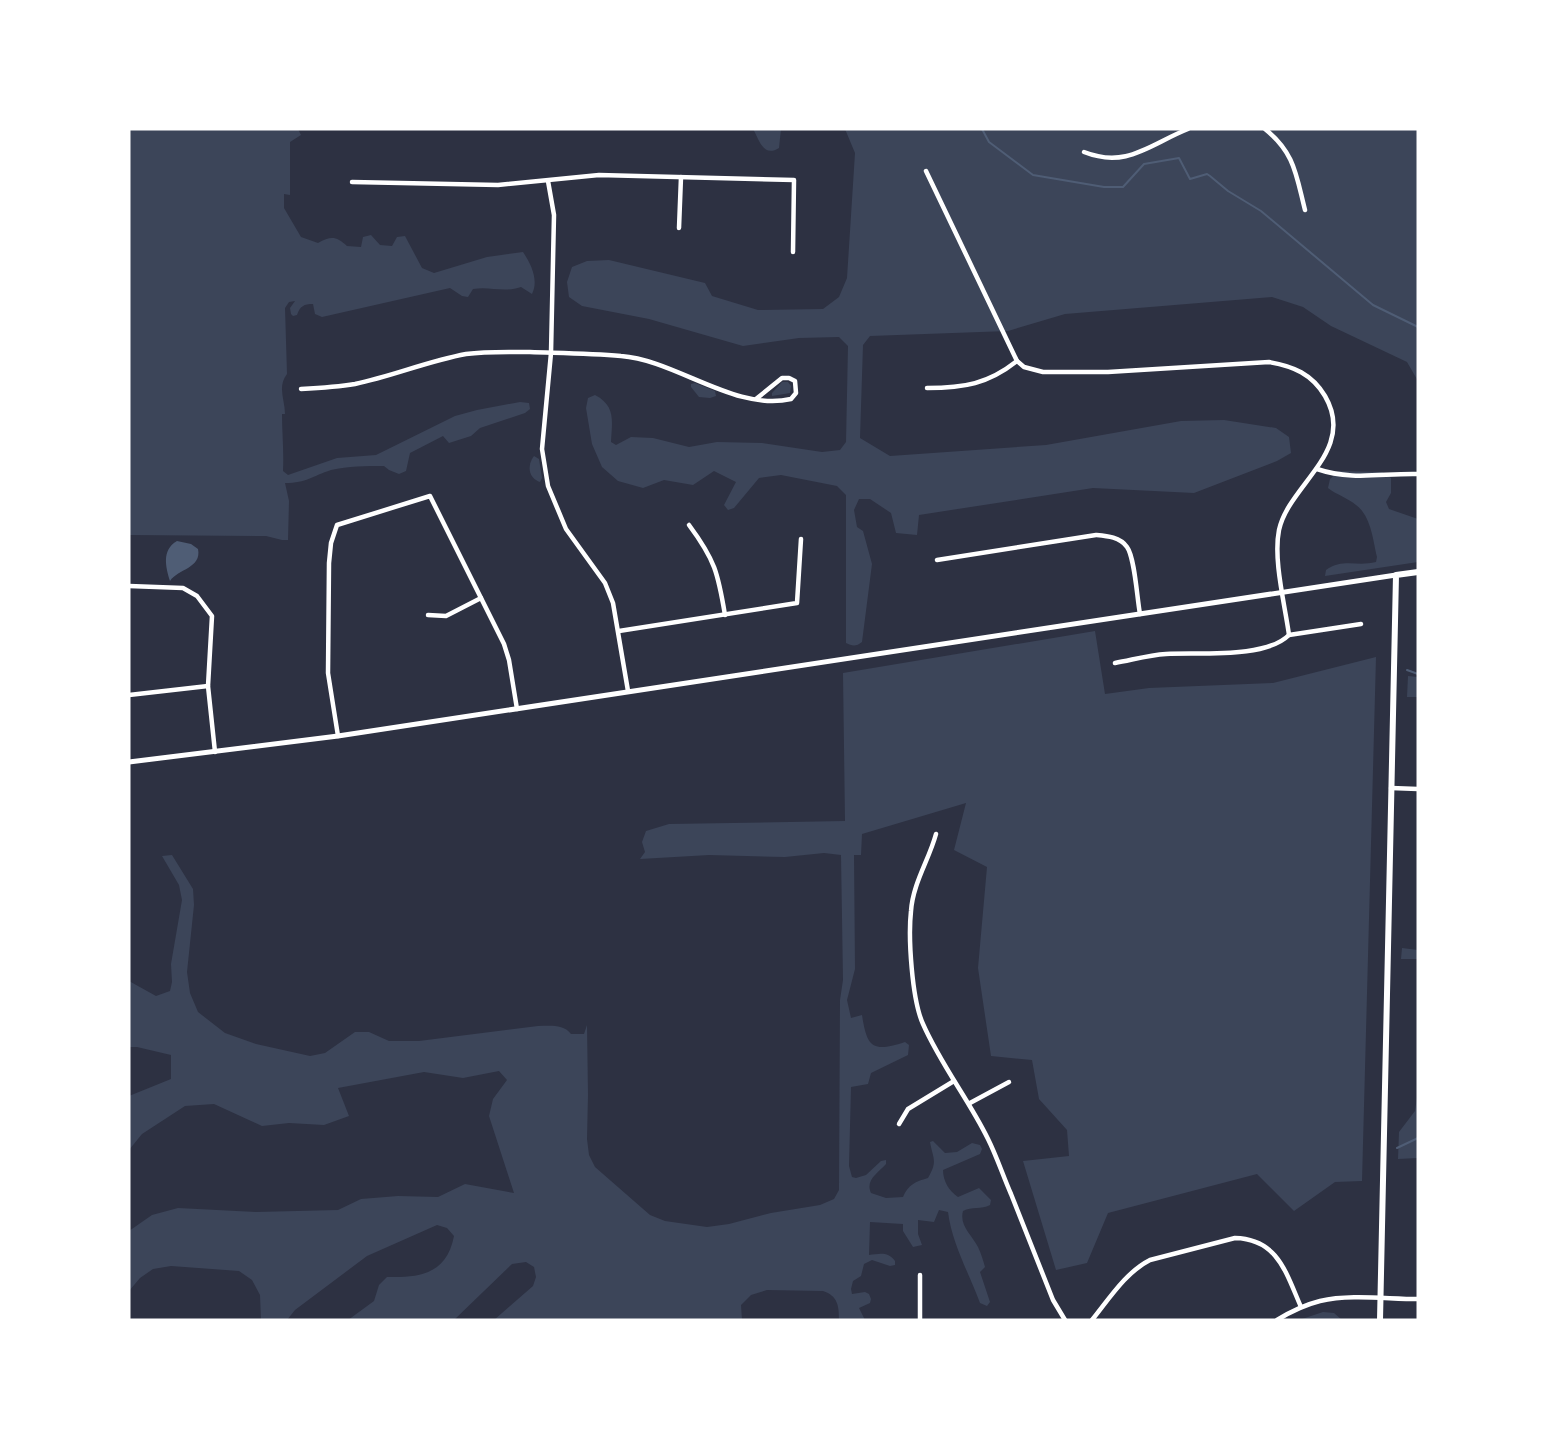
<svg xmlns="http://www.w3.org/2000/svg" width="1547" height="1449" viewBox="0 0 1547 1449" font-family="Figtree,sans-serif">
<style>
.green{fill:#3c4559}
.water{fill:#4f5d75}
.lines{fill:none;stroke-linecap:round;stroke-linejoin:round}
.stream{stroke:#4f5d75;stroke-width:2}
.minor{stroke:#fff;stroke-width:4.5}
.tertiary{stroke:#fff;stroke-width:5}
.secondary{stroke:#fff;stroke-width:6}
</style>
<rect width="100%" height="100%" fill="#2d3142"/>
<g class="green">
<path d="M 129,129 L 298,129 L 301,135 L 290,142 L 290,195 L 284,194 L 284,208 L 301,237 L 318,243 C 331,236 336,236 347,246 L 361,247 L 363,237 L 371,235 L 380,245 L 392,246 L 397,237 L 405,236 L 422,268 L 434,273 L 487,257 L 523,252 C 531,264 539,280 532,294 L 521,287 C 503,293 490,286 473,289 L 468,297 L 462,296 L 450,288 L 322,317 L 315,314 L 313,304 C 304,304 300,306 297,315 L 293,316 L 291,314 L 290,308 L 295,301 L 289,302 L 285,308 L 287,374 C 277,387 285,400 285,414 L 282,414 C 282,433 284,451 283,471 L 288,475 L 337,458 L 376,455 L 455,416 L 477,410 L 520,402 L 529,403 L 530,409 L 525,413 L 480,428 L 471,436 L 449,443 L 443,436 L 410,453 L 406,471 L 399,474 L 389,470 L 384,466 C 366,466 348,466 331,470 C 312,476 307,483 285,483 L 289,501 L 288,540 L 282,540 L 266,536 L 129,535 Z"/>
<path d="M 753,129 L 781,129 L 779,148 C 763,158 759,139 753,129 Z"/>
<path d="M 845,129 L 1418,129 L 1418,381 L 1407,362 L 1331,326 L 1303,307 L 1272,297 L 1065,314 L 1008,331 L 870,336 L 863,345 L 860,438 L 890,456 L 1046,445 L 1181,421 L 1224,420 L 1276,428 L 1289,437 L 1291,453 L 1277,461 L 1194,493 L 1093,488 L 919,515 L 917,535 L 896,533 L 891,513 L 870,499 L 859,499 L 854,510 L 857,527 L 863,531 L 872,564 L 862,642 C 856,647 852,646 846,643 L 846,495 L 837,486 L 781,475 L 759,478 L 734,508 L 728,510 L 724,505 L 736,482 L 714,471 L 693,485 L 664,480 L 643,488 L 618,481 L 602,467 L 592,444 L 586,408 L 588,398 L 595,395 C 616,406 612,421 611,442 L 616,445 L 631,437 L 653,438 L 689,447 L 717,442 L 762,443 L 822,452 L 840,450 L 846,442 L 848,346 L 839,337 L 799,338 L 743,346 L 649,319 L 582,306 L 569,297 L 567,282 L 572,267 L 587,261 L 609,260 L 705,283 L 712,296 L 758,310 L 823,309 L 839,297 L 847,278 L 855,153 Z"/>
<polygon points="782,382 788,382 791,386 790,393 772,396 772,393"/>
<polygon points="695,383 715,391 716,396 710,398 699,397 691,387 691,384"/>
<path d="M 534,456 L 539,459 L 542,478 L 540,482 C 528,478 527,465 534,456 Z"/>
<path d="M 1339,471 L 1382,472 L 1391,478 L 1391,493 L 1386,502 L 1389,509 L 1418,519 L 1418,562 L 1325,576 L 1326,570 C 1343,558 1357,567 1376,562 L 1377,557 C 1373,540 1371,516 1356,505 C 1348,498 1337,495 1328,488 L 1330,479 Z"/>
<path d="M 1095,631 L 1105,694 L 1149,688 L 1273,683 L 1376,657 L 1362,1181 L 1335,1182 L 1294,1211 L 1257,1174 L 1108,1213 L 1087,1263 L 1056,1270 L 1023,1161 L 1069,1156 L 1067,1130 L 1039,1099 L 1032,1060 L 991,1056 L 978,968 L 987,867 L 954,850 L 966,803 L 862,834 L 861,855 L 854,855 L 855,969 L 847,1000 L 851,1018 L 862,1015 C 867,1047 872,1053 905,1042 L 909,1045 L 908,1055 L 871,1073 L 868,1084 L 851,1087 L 849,1166 L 852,1177 L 856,1178 L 866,1175 L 881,1161 L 886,1160 L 886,1164 C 878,1173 865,1180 871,1193 L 886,1198 L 903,1197 C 909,1184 915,1182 928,1178 C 938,1161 933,1159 930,1142 L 933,1141 L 945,1153 L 957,1152 L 972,1143 L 980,1145 L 982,1149 L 980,1154 L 943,1170 C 943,1181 949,1191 958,1197 L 979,1188 L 991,1200 L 990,1205 C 981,1210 972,1206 963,1211 C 959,1226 972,1235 978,1247 C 981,1253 983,1260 985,1267 L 980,1272 L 990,1302 L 987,1306 L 980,1303 C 969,1273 952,1244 948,1212 L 939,1210 L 934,1222 L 918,1220 L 918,1234 L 922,1245 L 913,1247 L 903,1231 L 903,1224 L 870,1222 L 869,1255 C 879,1254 888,1251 895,1261 L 895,1265 L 890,1266 L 872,1260 L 864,1264 L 861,1276 L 853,1281 L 851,1289 L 852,1294 L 865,1292 L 869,1294 L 871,1299 L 870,1303 L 859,1308 L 865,1320 L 839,1320 C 839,1306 838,1296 823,1291 L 767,1290 L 751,1295 L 741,1305 L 742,1320 L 494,1320 L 533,1286 L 536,1277 L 534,1267 L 526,1262 L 512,1264 L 454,1320 L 348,1320 L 374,1301 L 379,1285 L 387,1277 C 421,1278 447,1273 454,1236 L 447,1228 L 437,1225 L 367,1256 L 295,1310 L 287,1320 L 261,1320 L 260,1295 L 252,1280 L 239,1271 L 171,1266 L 153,1269 L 140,1278 L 129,1291 L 129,1231 L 152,1215 L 178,1208 L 256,1212 L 338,1210 L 361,1199 L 398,1196 L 438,1197 L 465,1184 L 514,1193 L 489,1116 L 493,1099 L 507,1080 L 499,1071 L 463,1078 L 424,1072 L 338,1088 L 349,1116 L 324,1125 L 289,1123 L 262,1126 L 214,1104 L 185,1106 L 142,1134 L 129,1150 L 129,1096 L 171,1079 L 171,1055 L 137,1047 L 129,1047 L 129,981 L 156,996 L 170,991 L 172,982 L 171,964 L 182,900 L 179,885 L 162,856 L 172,855 L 193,889 L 194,905 L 187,972 L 190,993 L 198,1012 L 225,1033 L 256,1044 L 310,1056 L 325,1053 L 355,1032 L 369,1032 L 389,1041 L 419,1041 L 538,1026 C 551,1026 563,1024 571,1034 L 584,1034 L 587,1025 L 588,1095 L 587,1139 L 589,1155 L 595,1167 L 650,1215 L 665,1221 L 707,1227 L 729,1224 L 771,1213 L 820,1205 L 834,1199 L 839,1190 L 840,1000 L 843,980 L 841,855 L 824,853 L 785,857 L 709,855 L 640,859 L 645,852 L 642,842 L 646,831 L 669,824 L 845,821 L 843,673 Z"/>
<polygon points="1408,676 1418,677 1418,697 1407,697"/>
<polygon points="1402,948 1418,950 1418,959 1401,959"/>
<polygon points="1418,1091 1418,1158 1398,1159 1399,1132 1415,1111"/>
<polygon points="1323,1312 1334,1313 1342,1320 1299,1320"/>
</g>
<path class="water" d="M 177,541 L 191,544 L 198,549 C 202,568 178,569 170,581 C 166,568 161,550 177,541 Z"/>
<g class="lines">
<g class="stream">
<polyline points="982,129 989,142 1033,175 1104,187 1123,187 1144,164 1179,158 1190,179 1207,174 1210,176 1228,191 1261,211 1373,305 1418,327"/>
<polyline points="1407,670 1418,674"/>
<polyline points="1397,1148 1418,1138"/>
</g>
<g class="minor">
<path d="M 1265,129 C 1295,153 1296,175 1305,210"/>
<path d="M 1084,152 C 1127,169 1150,144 1188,129"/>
<path d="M 926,171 L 1017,361 L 1024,367 L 1043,372 L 1108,372 L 1269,362 C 1293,366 1312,374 1325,396 C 1357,451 1289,484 1279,530 C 1273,560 1285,605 1289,635"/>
<polyline points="548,181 554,215 551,353 542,449 548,486 566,529 605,583 613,603 628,691"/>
<polyline points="352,182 498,185 599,175 794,180 793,252"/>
<polyline points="679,228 681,177"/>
<path d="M 927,388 C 964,388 988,384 1017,361"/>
<path d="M 301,389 C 320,388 337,387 355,384 C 393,376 428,361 466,354 C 487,351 508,352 530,352 C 560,353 590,353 621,356 C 676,360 735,412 791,399 L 796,393 L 795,381 L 789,378 L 782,378 L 756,399"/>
<path d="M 1317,469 C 1352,481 1383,473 1418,474"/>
<path d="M 689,525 C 715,560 718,573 725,615"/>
<path d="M 937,560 L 1096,535 C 1107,536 1120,537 1127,547 C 1135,558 1137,599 1140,614"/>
<polyline points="129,586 183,588 197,596 212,616 208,686 215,752"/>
<polyline points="428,615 446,616 481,598"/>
<polyline points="619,631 797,603 801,539"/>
<path d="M 1115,663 C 1132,660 1149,655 1166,654 C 1198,652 1265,659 1289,635 L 1361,624"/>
<polyline points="129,695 208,686"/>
<polyline points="338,736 328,673 329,563 331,543 337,525 430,496 504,644 509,660 517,709"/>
<polyline points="1391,788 1418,789"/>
<path d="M 936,834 C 929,860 913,883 911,911 C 908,938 912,1000 923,1024 C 941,1065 969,1100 988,1139 C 997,1157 1003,1176 1011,1194 C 1025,1230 1039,1265 1053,1300 L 1065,1320"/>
<polyline points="970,1103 1009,1082"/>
<polyline points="899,1124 908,1109 954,1081"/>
<polyline points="920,1320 920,1275"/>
<path d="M 1092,1320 C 1109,1299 1126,1272 1150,1260 L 1235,1238 C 1278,1239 1286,1273 1301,1307"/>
<path d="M 1277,1320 C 1290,1312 1304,1305 1320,1301 C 1351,1294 1386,1299 1418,1299"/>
</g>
<polyline class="tertiary" points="129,762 338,736 1396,575"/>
<polyline class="secondary" points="1380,1320 1396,575 1418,572"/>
</g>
<rect width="1547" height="1449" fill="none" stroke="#ffffff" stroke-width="261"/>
</svg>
